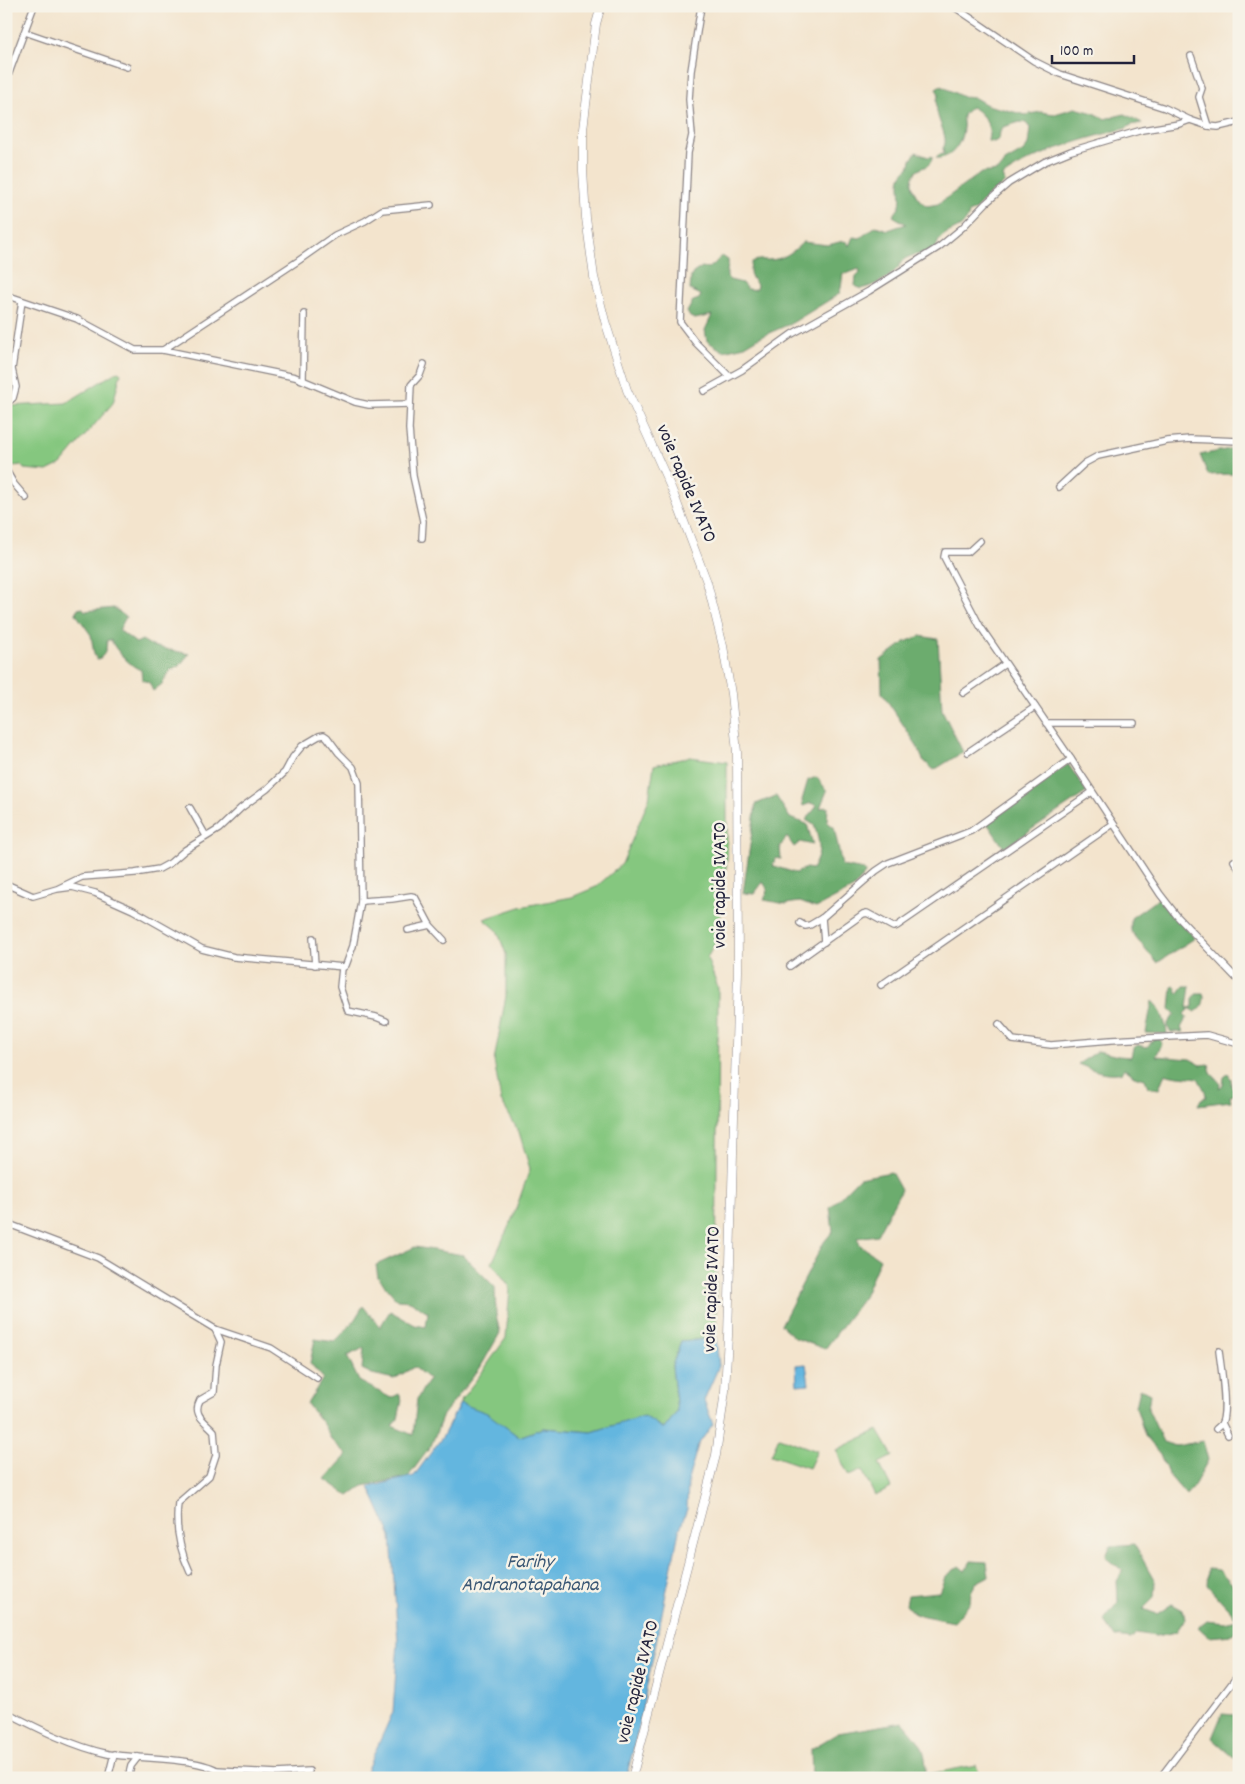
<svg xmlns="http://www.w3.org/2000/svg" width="1245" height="1784" viewBox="0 0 1245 1784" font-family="Dekko,sans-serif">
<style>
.green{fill:#85c77f;stroke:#54745d}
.forest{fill:#6cac6e;stroke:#476754;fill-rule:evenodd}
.water{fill:#63b6df;stroke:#426c8d}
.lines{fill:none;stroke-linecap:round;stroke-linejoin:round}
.minor-casing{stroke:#8a8384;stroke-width:8}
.secondary-casing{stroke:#8a8384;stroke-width:9}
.minor{stroke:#fff;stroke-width:5.5}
.secondary{stroke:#fff;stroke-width:8}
.labels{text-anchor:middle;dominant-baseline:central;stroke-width:5;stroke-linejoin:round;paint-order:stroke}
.street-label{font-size:19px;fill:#22223b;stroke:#f7f3e8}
.water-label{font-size:20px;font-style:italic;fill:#395674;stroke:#f7f3e8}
</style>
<rect width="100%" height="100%" fill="#f7f3e8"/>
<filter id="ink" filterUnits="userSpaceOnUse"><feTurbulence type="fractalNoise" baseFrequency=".02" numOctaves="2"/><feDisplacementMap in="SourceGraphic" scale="10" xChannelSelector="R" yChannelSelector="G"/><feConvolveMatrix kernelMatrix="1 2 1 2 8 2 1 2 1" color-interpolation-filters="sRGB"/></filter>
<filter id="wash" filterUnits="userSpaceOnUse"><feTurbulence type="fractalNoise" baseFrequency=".0096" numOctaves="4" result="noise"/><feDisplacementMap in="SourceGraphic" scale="20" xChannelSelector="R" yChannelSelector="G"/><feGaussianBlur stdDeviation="1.12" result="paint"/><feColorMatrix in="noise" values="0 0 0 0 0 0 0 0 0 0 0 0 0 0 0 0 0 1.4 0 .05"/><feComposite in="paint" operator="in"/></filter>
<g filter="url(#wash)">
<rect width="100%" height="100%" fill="#f3e4cd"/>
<g class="green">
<polygon points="118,371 121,373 113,403 61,464 47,471 24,469 21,465 8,467 6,463 6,434 9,406 66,403"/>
<polygon points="690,757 727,762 727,859 724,884 718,938 707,958 718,988 716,1337 681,1342 672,1366 677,1412 664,1429 644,1416 592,1432 543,1428 519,1437 487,1414 460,1403 460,1401 480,1375 506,1338 510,1287 492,1263 513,1217 530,1169 519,1132 501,1101 494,1061 506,996 506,954 497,930 484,919 520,907 572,897 596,887 622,864 649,799 654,765"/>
<polygon points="878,1430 893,1456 879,1463 891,1488 875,1496 862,1470 849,1476 836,1450"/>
<polygon points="779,1437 817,1451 809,1468 771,1455"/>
<polygon points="976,1765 981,1778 908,1778"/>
</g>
<g class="forest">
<path d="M 941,86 L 963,97 L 975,98 L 987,105 L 1026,115 L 1040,112 L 1055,114 L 1075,108 L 1094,113 L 1104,119 L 1125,114 L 1142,123 L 1131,125 L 1127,128 C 1085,139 1040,150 1003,176 L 1005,182 L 999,188 L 992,192 L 976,209 L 969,213 C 966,230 950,228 941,238 C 938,240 938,245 935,248 C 926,256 912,252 902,261 C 900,263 899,268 896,270 C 887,280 874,285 862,289 L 855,286 L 856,277 L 860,273 L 859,269 L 846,274 L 843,273 L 841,288 L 839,294 L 792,323 L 760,337 L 745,346 L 723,351 L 707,341 L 705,330 L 712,315 L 695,319 L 690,317 L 687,312 L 693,301 L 699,299 L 701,295 L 690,290 L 691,277 L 693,273 L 702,267 C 712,271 716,260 722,256 L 728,260 C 729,266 726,271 727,277 L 730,280 L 742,283 C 746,289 748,290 756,289 L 757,285 C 750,277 748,271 752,262 C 759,259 762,260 768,260 C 783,260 793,252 803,242 L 828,245 L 843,241 L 847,242 L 849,246 L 853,237 L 860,238 L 876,226 L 888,230 L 906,224 L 893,216 C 895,213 899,209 900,205 C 903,192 894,177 909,168 L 911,160 L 916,152 L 928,157 L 932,156 L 932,159 C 929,168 923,166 917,171 C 905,182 917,200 927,206 L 938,204 L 981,173 L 997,171 L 1002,167 L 1005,162 L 1024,151 L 1028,145 L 1030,128 L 1026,123 L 1020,122 L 1003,127 L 1000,132 L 999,139 L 994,142 L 988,141 C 988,138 990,132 989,129 C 987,120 980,111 971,107 C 968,110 964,112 963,116 C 962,120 964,124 963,128 C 962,142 953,159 936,158 L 938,155 L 944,154 L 943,148 C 952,135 929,115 939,94 L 936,89 Z"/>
<polygon points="1239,447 1239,476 1231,474 1208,475 1200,455"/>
<path d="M 83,608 L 85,611 L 114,608 L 126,617 L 119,630 L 136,643 L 142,640 L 152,646 L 189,654 L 180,665 L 170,671 L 162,684 L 153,691 L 149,682 L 142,680 L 141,670 C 131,667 115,650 111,640 L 107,640 C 106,650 106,655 97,660 L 94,654 L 91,635 L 76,614 L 77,609 Z"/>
<polygon points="920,636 938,639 942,710 963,752 934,770 923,760 916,744 882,693 881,660 905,642"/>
<polygon points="1068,764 1087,792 1004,848 987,823"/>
<path d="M 817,777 L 827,791 L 820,808 L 828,807 L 827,822 L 834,827 L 842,866 L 864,870 L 865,874 L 854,888 L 816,908 L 800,902 L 786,904 L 764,900 L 768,890 L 763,882 L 754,894 L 743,893 L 756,804 L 776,796 L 790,818 L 807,824 L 813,845 L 800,842 L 794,847 L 787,837 L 780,847 L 781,859 L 775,858 L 773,866 L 796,873 L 806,868 L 812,869 C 822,852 820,843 814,825 L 806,820 L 817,806 L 811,803 L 803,806 L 802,800 L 808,780 Z"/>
<polygon points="1159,898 1195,938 1157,963 1131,931 1131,918"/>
<path d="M 1175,986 L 1178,994 L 1184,986 L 1190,986 L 1187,1008 L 1193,1007 L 1193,999 L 1196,994 L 1203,994 L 1204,997 C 1204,1004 1201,1010 1194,1012 L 1192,1009 L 1189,1009 L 1184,1014 L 1187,1017 L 1181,1028 L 1183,1032 L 1171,1032 L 1168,1028 L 1168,1023 L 1175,1014 L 1170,1009 L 1172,987 Z"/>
<path d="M 1152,1001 C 1161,1008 1166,1023 1167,1034 L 1146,1033 Z"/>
<path d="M 1154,1039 L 1160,1039 L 1162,1044 L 1156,1056 L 1190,1059 L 1201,1065 L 1209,1064 L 1211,1073 L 1220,1083 L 1219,1088 L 1223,1085 L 1224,1077 L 1228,1074 L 1231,1079 L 1231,1086 L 1239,1094 L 1230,1096 L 1231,1101 L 1198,1105 L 1201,1099 L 1206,1097 L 1205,1091 L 1198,1078 C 1186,1076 1176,1077 1165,1073 L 1159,1089 L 1148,1087 L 1145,1079 L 1134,1076 L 1124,1068 L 1123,1072 C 1107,1076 1093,1070 1078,1064 L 1098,1051 L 1118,1056 L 1131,1057 L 1133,1048 L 1138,1045 L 1147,1047 Z"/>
<polygon points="891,1172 901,1190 877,1235 857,1238 860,1245 880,1259 864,1297 825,1349 795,1338 781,1325 824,1242 833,1231 830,1208 859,1178"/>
<path d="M 415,1247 L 463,1255 L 495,1287 L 496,1315 L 500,1333 L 480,1368 L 443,1415 L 431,1446 L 408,1477 L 363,1486 L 349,1496 L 325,1479 L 347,1455 L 331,1439 L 323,1424 L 307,1404 L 323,1378 L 310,1363 L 315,1339 L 335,1342 L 355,1319 L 363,1306 L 380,1327 L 390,1311 L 415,1325 L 426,1327 L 428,1312 L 410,1301 L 397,1300 L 378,1277 L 376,1265 ZM 364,1348 L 362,1369 L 372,1374 L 394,1379 L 414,1367 L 429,1379 L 417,1399 L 413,1435 L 392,1426 L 398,1419 L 402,1400 L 399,1394 L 391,1398 L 359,1381 L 347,1356 Z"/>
<polygon points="1140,1389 1150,1394 1148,1409 1163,1442 1176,1446 1203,1441 1208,1460 1195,1484 1186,1495 1168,1474 1160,1454 1145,1436 1136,1407"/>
<polygon points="1134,1544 1155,1581 1154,1598 1143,1609 1157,1614 1172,1604 1183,1610 1185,1619 1176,1632 1156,1636 1136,1633 1131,1639 1115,1637 1104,1620 1118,1602 1117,1581 1123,1571 1106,1557 1110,1546"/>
<polygon points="971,1561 987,1562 989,1576 976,1583 971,1592 970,1603 954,1622 914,1614 906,1605 908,1595 939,1592 945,1577 959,1566 965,1571"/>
<polygon points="1208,1569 1219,1570 1239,1591 1239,1630 1232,1635 1209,1637 1198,1627 1207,1620 1225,1622 1238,1619 1207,1585"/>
<polygon points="1222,1714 1235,1715 1239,1718 1239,1762 1212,1738"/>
<path d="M 903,1722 C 921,1743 926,1747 926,1774 L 911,1778 L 812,1778 L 811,1749 L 838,1733 Z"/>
</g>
<g class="water">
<polygon points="716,1338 719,1366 704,1400 713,1424 698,1445 688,1480 687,1509 679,1531 637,1734 626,1778 363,1778 393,1712 398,1642 391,1536 369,1487 414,1476 443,1436 460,1403 487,1413 519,1437 543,1428 592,1432 644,1416 664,1429 677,1412 672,1366 681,1342"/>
<polygon points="806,1364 809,1384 797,1385 796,1365"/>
</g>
</g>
<g filter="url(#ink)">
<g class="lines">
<defs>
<g id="minor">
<polyline points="701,6 691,71 689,99 692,135 688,153 680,322 696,343 729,376"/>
<polyline points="953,6 1034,61 1060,74 1165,108 1190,120 1208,126 1218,127 1239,122"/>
<polyline points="25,32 127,67"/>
<polyline points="1191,56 1202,88 1199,97 1208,126"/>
<polyline points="6,81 34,6"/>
<polyline points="6,295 77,319 135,350 163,350 295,377 355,402 369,405 410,404"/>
<polyline points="163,350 298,261 335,235 365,221 382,210 431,205"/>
<polyline points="303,379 304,314"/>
<polyline points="704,391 742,370 792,334 869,291 939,247 963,227 986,203 1009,183 1044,162 1071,151 1142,130 1179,124 1190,120"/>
<polyline points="6,404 13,398 16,387 12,369 22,301"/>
<polyline points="6,470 14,484 26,498"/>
<polyline points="1059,487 1085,463 1098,456 1167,441 1190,439 1239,441"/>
<polyline points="422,538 423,521 413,476 409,429 411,385 420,375 424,364"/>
<polyline points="980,541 968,552 945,552 944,557 980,626 1071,759 1160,894 1177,916 1239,981"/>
<polyline points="963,693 1005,664"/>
<polyline points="1046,723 1134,723"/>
<polyline points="968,752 1035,707"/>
<polyline points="190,808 206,836"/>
<polyline points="1234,861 1239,869"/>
<polyline points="6,884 33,896 57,889 72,887 95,893 133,910 202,949 234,957 344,967 346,965 353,946 361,901 359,783 353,767 339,753 327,737 324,735 319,736 302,746 293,757 285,772 267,789 241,808 219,829 185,850 170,863 159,869 135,873 82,877 57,889"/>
<polyline points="361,901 392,899 411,896 415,897 430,925 444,940"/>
<polyline points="822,918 824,942"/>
<polyline points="800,923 805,926 810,925 822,918 876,871 888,863 971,831 1071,759"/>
<polyline points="408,930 430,925"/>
<polyline points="313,938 315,965"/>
<polyline points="790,966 863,914 867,913 893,927 897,926 1092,792"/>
<polyline points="342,968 340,987 348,1011 376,1017 386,1021"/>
<polyline points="881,985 1113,824"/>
<polyline points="999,1024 1013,1040 1051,1045 1111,1040 1207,1035 1239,1044"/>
<polyline points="6,1223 98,1258 215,1329 271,1348 317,1378"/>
<polyline points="1222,1423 1228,1435"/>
<path d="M 1216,1429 C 1218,1427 1221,1425 1222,1423 C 1228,1408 1221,1368 1219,1351"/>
<path d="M 190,1572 C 180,1551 175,1527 178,1503 L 209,1476 L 216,1455 L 214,1431 C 205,1421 192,1415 200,1400 L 214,1392 L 216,1365 L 221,1342 L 215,1329"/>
<path d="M 6,1712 C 39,1729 72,1746 108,1754 C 137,1759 199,1757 220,1772 L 221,1778"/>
<polyline points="217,1770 277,1773 309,1771"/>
<polyline points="108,1778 114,1754"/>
<polyline points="128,1778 131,1766 138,1757"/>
<polyline points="1160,1778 1239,1674"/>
</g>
<polyline id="secondary" points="601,6 596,24 583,129 583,171 586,218 594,277 605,321 627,390 672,490 707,582 723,646 731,694 737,752 738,971 728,1336 725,1391 716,1455 632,1778"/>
</defs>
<use href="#minor" class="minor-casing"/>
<use href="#secondary" class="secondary-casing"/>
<use href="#minor" class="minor"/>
<use href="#secondary" class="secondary"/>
</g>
</g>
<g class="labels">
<g class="street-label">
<text transform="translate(685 484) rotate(67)">voie rapide IVATO</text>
<text transform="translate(721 885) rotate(-90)">voie rapide IVATO</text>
<text transform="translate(713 1289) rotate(-88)">voie rapide IVATO</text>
<text transform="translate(639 1682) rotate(-76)">voie rapide IVATO</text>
</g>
<g class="water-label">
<text x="530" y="1563">Farihy<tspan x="530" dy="23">Andranotapahana</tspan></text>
</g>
</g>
<rect width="1245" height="1784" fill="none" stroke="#f7f3e8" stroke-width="25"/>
<path d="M1052 55v8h82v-8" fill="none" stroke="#22223b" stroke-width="2.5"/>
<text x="1060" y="55" font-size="15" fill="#22223b" stroke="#f7f3e8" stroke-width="4" paint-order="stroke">100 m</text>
</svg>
